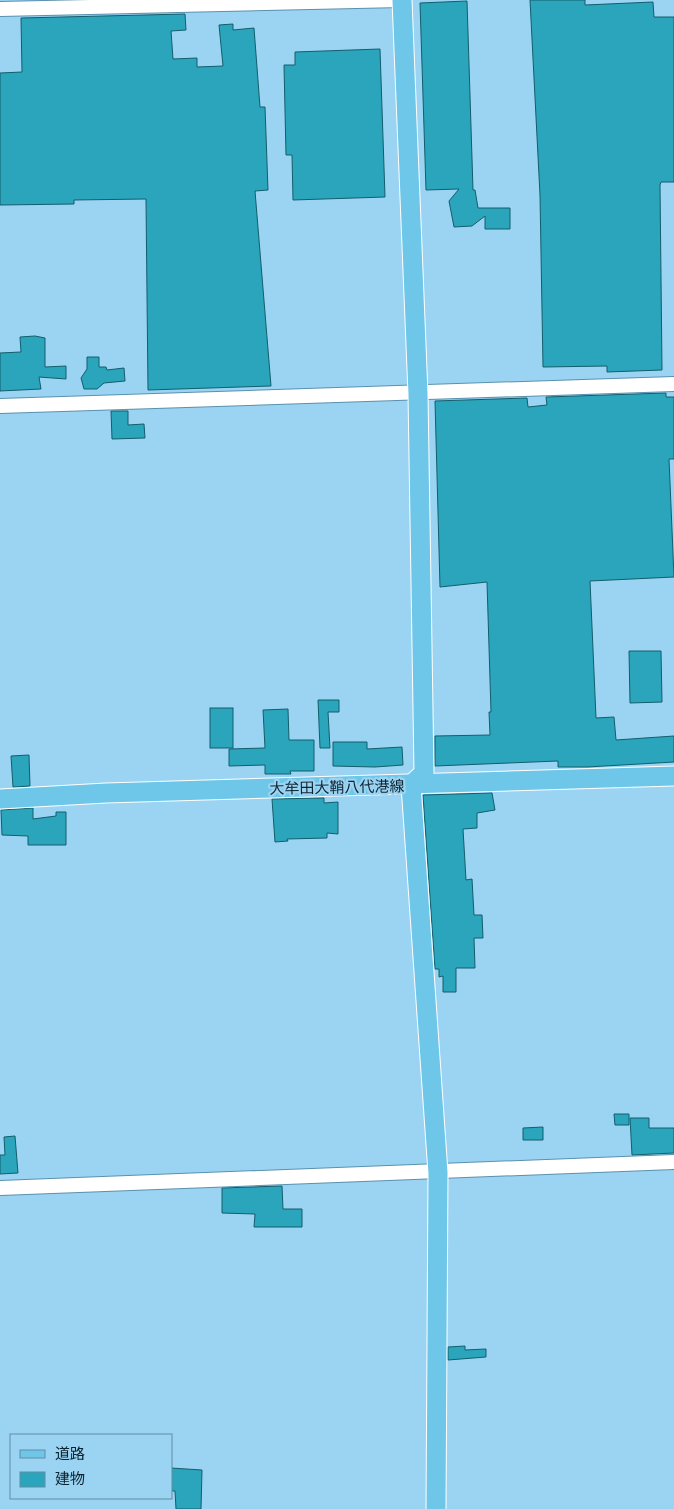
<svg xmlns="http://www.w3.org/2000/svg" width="674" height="1509" viewBox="0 0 674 1509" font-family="Quicksand,'Noto Sans JP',sans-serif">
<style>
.building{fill:#2aa5bb;stroke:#125e6c}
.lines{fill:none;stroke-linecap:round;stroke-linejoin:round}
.minor-casing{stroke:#5b91ae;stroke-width:16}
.major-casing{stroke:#fff;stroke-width:21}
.minor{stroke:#fff;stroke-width:14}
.major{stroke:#6ec7e9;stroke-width:19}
.labels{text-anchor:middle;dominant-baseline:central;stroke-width:4.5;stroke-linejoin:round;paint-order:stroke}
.street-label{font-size:15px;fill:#0d242f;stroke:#9bd3f2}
</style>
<rect width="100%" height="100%" fill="#9bd3f2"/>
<g class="building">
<polygon points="530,0 585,0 585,5 653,2 654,17 674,17 674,182 661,182 660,185 662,370 607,372 607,366 543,367 540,195"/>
<polygon points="467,1 473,190 475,190 478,208 510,208 510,229 485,229 485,216 472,226 454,227 449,201 459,189 426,190 420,3"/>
<polygon points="185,14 186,30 171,31 173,59 197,58 197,67 223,66 219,25 233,24 233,30 254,28 260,107 265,107 268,190 255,191 271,386 148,390 146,199 74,200 74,204 0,205 0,73 22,72 21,18"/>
<polygon points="380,49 385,197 293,200 292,155 286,155 284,65 295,65 295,52"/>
<polygon points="35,336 45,338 45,367 66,366 66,379 39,377 41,389 0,391 0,353 21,352 20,337"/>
<polygon points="87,357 99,357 99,367 106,367 107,370 124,368 125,381 104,383 97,389 84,389 81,378 87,369"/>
<polygon points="666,393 666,397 674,397 674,459 669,459 674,577 590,581 596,718 614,717 616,740 674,736 674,762 587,767 558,767 558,761 435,766 435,736 490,735 489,712 491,712 487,582 440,587 435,401 527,398 528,407 547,405 546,397"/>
<polygon points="111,411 128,411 128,425 144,424 145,438 112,439"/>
<polygon points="629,651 661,651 662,702 630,703"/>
<polygon points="318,700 339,700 339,712 328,712 330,748 320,748"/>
<rect x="210" y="708" width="23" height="40"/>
<polygon points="288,709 289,740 314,740 314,771 290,771 291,774 265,774 265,765 229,766 229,749 265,748 263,710"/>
<polygon points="333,742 367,742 367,749 402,747 403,765 375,767 333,766"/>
<polygon points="29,755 30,786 13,787 11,756"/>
<polygon points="492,793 495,810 477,813 477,828 463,829 466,880 472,879 474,915 482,915 483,938 474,938 475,968 456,968 456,992 443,992 443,976 439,977 439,969 435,969 423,795"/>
<polygon points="324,798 324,803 338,802 338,834 327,833 327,838 287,839 288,841 275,842 272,799"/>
<polygon points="33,808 33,819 56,816 56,812 66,812 66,845 28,845 28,836 2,835 1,810"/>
<polygon points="614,1114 629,1114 629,1125 615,1125"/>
<polygon points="630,1118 649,1118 649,1128 674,1128 674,1153 632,1155"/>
<polygon points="543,1127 543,1140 523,1140 523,1128"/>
<polygon points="15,1136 18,1173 0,1174 0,1155 5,1155 4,1137"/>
<polygon points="282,1186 283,1209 302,1209 302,1227 254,1227 255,1214 222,1213 222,1188"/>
<polygon points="465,1346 465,1350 486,1349 486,1357 448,1360 448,1347"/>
<polygon points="171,1468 202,1470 201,1509 176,1509 175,1491 171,1491"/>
</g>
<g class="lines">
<defs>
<g id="minor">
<polyline points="0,9 402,0"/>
<polyline points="0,406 674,384"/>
<polyline points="0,1188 674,1162"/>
</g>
<g id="major">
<polyline points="402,0 418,394 424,773 411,785"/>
<polyline points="411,785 438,1173 436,1509"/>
<polyline points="0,799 106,793 674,776"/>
</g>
</defs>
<use href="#minor" class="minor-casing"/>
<use href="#major" class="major-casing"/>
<use href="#minor" class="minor"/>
<use href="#major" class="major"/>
</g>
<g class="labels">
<g class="street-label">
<text transform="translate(337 787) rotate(-1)">大牟田大鞘八代港線</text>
</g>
</g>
<rect x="10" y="1434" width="162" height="65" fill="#9bd3f2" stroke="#628da4"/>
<rect x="20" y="1450" width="25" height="8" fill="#6ec7e9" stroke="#628da4"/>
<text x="55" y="1459" font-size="15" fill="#0d242f">道路</text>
<rect x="20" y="1472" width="25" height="15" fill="#2aa5bb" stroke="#628da4"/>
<text x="55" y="1484" font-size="15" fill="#0d242f">建物</text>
</svg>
